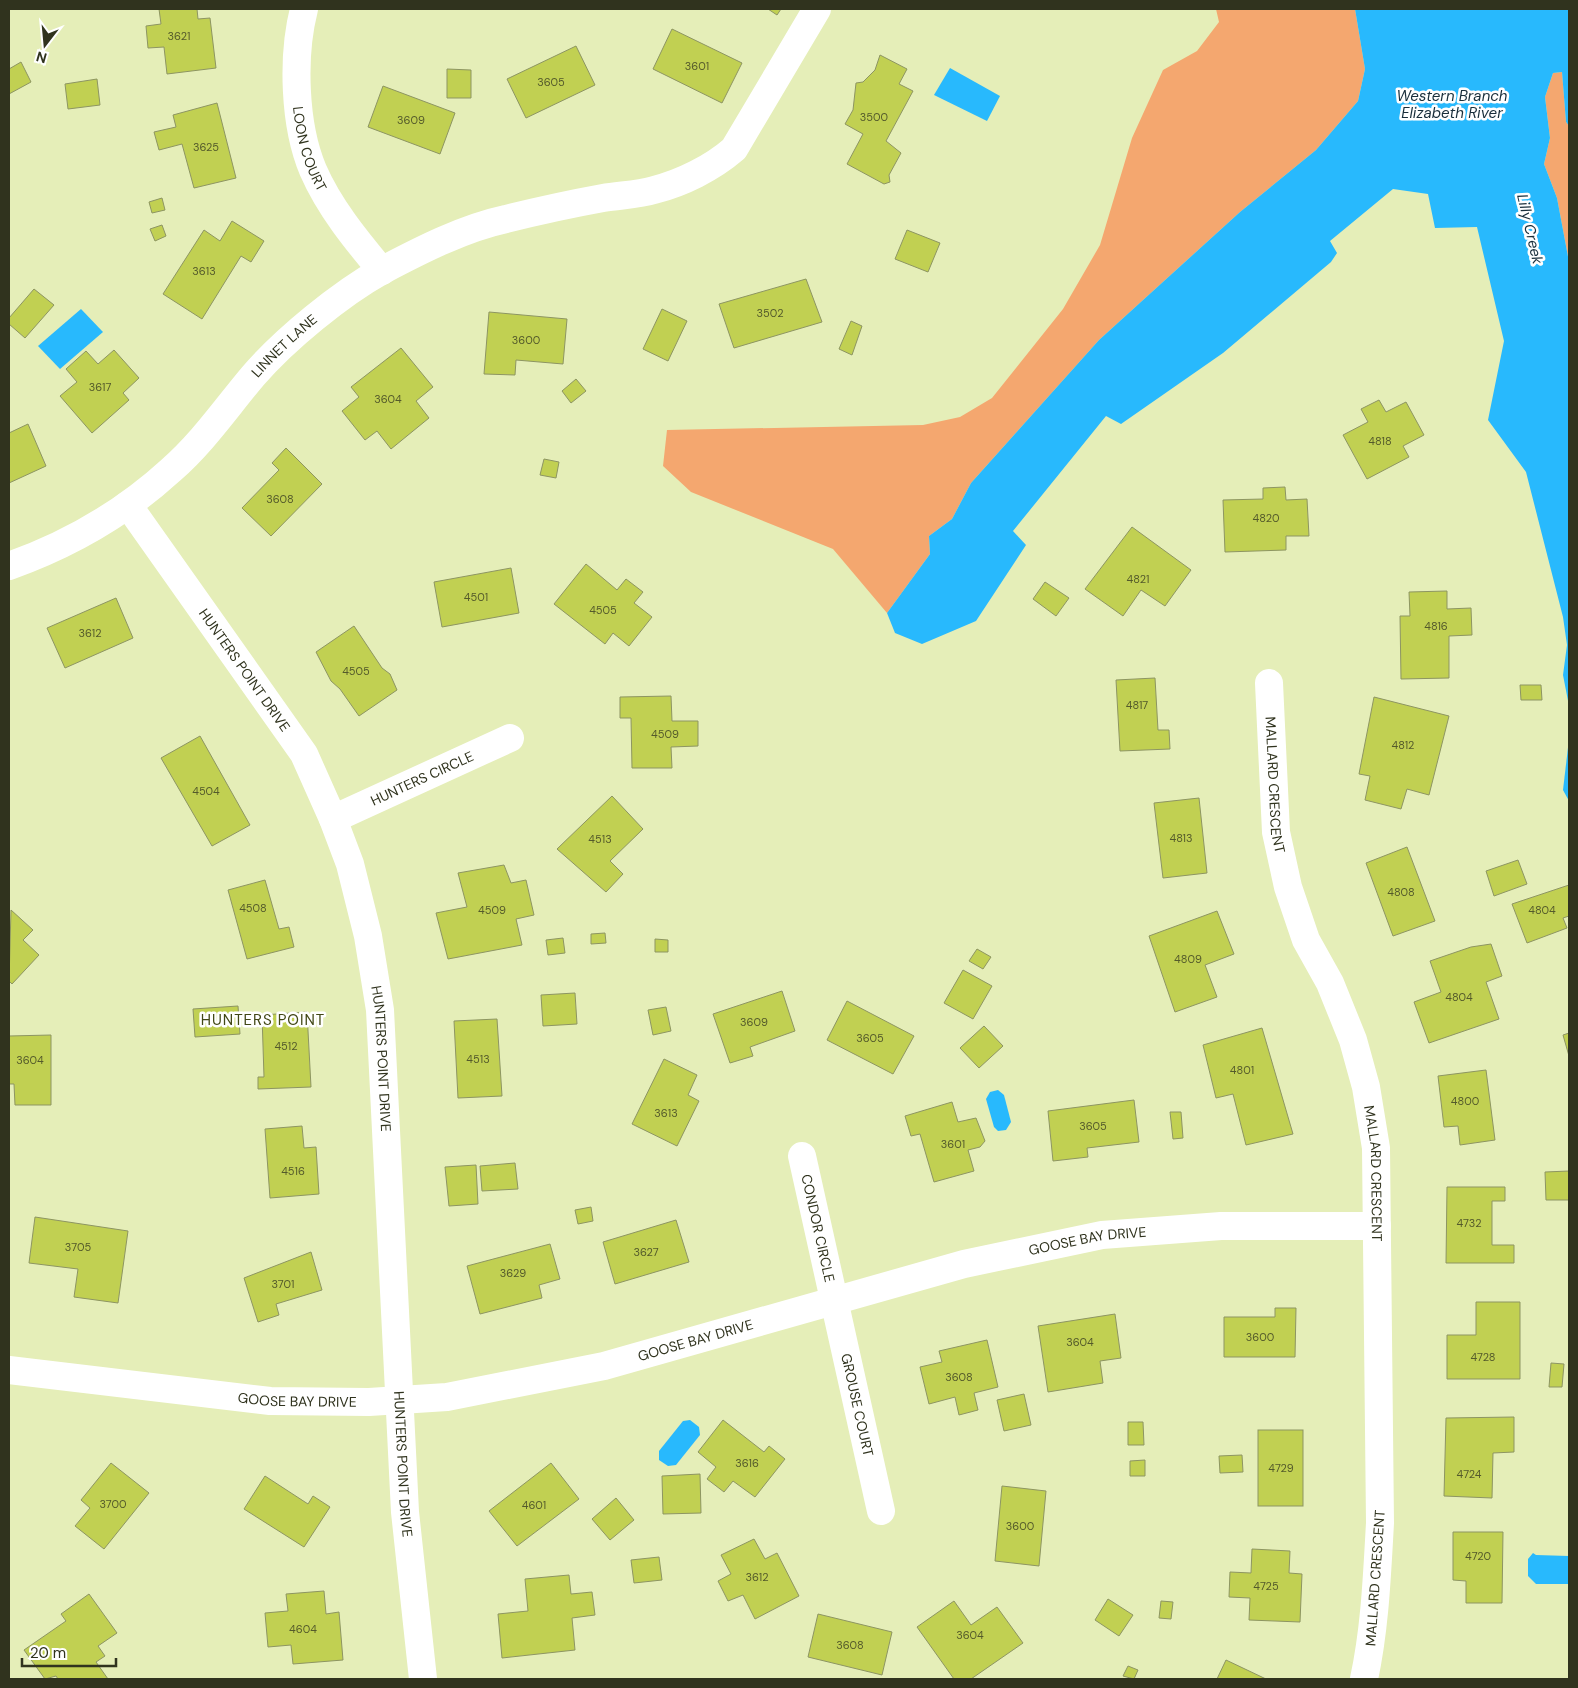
<svg xmlns="http://www.w3.org/2000/svg" width="1578" height="1688" viewBox="0 0 1578 1688" font-family="'DM Sans',sans-serif">
<style>
.green{fill:#f4a76f}
.water{fill:#28b9fd}
.building{fill:#c1d052;stroke:#8d9562}
.lines{fill:none;stroke-linecap:round;stroke-linejoin:round}
.minor{stroke:#fff;stroke-width:28}
.labels{text-anchor:middle;dominant-baseline:central;stroke-width:5;stroke-linejoin:round;paint-order:stroke}
.number-label{font-size:11px;fill:#545a2b}
.street-label{font-size:14px;fill:#30331e;stroke:#fff}
.water-label{font-size:15px;font-style:italic;fill:#192e3b;stroke:#fff}
.neighbourhood-label{font-size:15px;letter-spacing:1px;fill:#414715;stroke:#fff}
</style>
<rect width="100%" height="100%" fill="#e5eeb8"/>
<g class="green">
<polygon points="1216,9 1355,9 1365,69 1358,101 1316,150 1240,212 1099,340 971,483 952,519 929,536 930,554 887,613 833,549 691,492 663,466 667,430 923,425 960,417 992,398 1063,309 1100,245 1132,138 1163,70 1197,51 1219,22"/>
<polygon points="1562,72 1566,122 1569,126 1569,262 1557,198 1544,164 1550,138 1545,97 1553,73"/>
</g>
<g class="water">
<polygon points="1355,9 1569,9 1569,126 1566,122 1562,72 1553,73 1545,97 1550,138 1544,164 1557,198 1569,262 1569,706 1563,675 1567,645 1563,617 1526,472 1488,420 1504,341 1477,227 1435,228 1428,194 1393,189 1330,241 1337,253 1331,262 1223,353 1121,424 1106,416 1013,531 1026,545 976,621 922,644 895,633 887,613 930,554 929,536 952,519 971,483 1099,340 1240,212 1316,150 1358,101 1365,69"/>
<polygon points="950,68 1000,96 987,121 934,95"/>
<polygon points="81,309 103,332 60,369 38,346"/>
<polygon points="1569,739 1569,801 1563,790"/>
<polygon points="998,1090 1004,1095 1011,1122 1006,1130 998,1131 994,1127 986,1099 990,1092"/>
<polygon points="690,1420 699,1427 700,1435 676,1465 668,1466 659,1460 659,1451 683,1421"/>
<polygon points="1533,1553 1536,1555 1569,1556 1569,1584 1536,1584 1528,1576 1528,1559"/>
</g>
<g class="building">
<polygon points="159,9 197,9 198,19 210,18 216,68 167,74 164,47 148,48 146,26 161,24"/>
<polygon points="768,9 781,9 777,15"/>
<polygon points="672,29 742,63 722,103 653,69"/>
<polygon points="576,46 595,85 526,118 507,79"/>
<polygon points="880,55 907,69 899,84 913,91 886,141 901,153 889,175 890,182 884,184 847,164 863,134 845,124 853,110 856,83 863,82 875,70"/>
<polygon points="21,62 31,82 9,94 9,69"/>
<polygon points="447,69 471,70 471,98 447,98"/>
<polygon points="97,79 100,105 68,109 65,84"/>
<polygon points="383,86 455,113 440,154 368,127"/>
<polygon points="217,103 236,178 194,188 182,144 159,150 154,132 176,127 173,115"/>
<polygon points="162,198 165,210 152,213 149,202"/>
<polygon points="232,221 264,241 251,262 241,256 202,319 163,294 204,230 220,241"/>
<polygon points="162,225 166,236 155,241 150,229"/>
<polygon points="907,230 940,243 928,272 895,259"/>
<polygon points="806,279 822,322 734,348 719,304"/>
<polygon points="34,289 54,305 25,338 9,324 9,318"/>
<polygon points="662,309 687,321 668,361 643,349"/>
<polygon points="489,312 567,319 563,364 516,360 515,375 484,374"/>
<polygon points="851,321 862,326 852,355 839,349"/>
<polygon points="401,348 433,387 416,401 429,418 391,449 377,431 365,440 342,411 359,397 351,387"/>
<polygon points="114,350 139,378 123,393 129,400 92,433 60,396 77,382 66,369 86,351 98,364"/>
<polygon points="576,379 586,391 571,403 562,391"/>
<polygon points="1379,400 1386,412 1406,402 1424,435 1403,446 1409,457 1367,479 1343,435 1368,422 1361,409"/>
<polygon points="28,424 46,466 9,483 9,433"/>
<polygon points="286,448 322,484 271,536 242,508 279,470 272,463"/>
<polygon points="544,459 559,462 556,478 540,475"/>
<polygon points="1285,487 1286,500 1307,499 1309,536 1286,536 1286,550 1225,552 1223,500 1263,499 1263,488"/>
<polygon points="1132,527 1191,570 1165,606 1141,590 1123,616 1085,589"/>
<polygon points="586,564 617,590 626,579 643,592 634,603 652,617 629,646 613,633 605,644 554,604"/>
<polygon points="511,568 519,613 442,627 434,582"/>
<polygon points="1045,582 1069,598 1056,616 1033,599"/>
<polygon points="1447,591 1447,609 1471,608 1472,635 1449,636 1449,678 1401,679 1400,616 1410,616 1409,592"/>
<polygon points="116,598 133,638 65,668 47,628"/>
<polygon points="354,626 382,668 390,674 397,690 359,716 340,689 331,681 316,652"/>
<polygon points="1155,678 1158,730 1169,730 1170,749 1120,751 1116,680"/>
<polygon points="1520,685 1541,685 1542,700 1521,700"/>
<polygon points="671,696 672,721 698,721 698,746 671,747 672,768 632,768 631,718 620,718 620,697"/>
<polygon points="1374,697 1449,716 1429,795 1407,789 1401,809 1365,800 1370,776 1359,774"/>
<polygon points="200,736 250,825 212,846 161,758"/>
<polygon points="612,796 643,829 610,861 623,874 606,892 557,849"/>
<polygon points="1199,798 1207,873 1163,878 1154,803"/>
<polygon points="1407,847 1435,921 1393,936 1366,863"/>
<polygon points="1518,860 1527,884 1494,896 1486,871"/>
<polygon points="504,865 511,883 526,880 534,915 516,919 522,945 448,959 436,913 467,907 458,873"/>
<polygon points="265,880 279,929 289,927 294,947 247,959 228,890"/>
<polygon points="1569,885 1569,916 1563,918 1567,928 1527,943 1512,904"/>
<polygon points="11,910 33,930 23,940 39,955 12,984 9,981"/>
<polygon points="1217,911 1234,954 1205,965 1217,997 1175,1012 1149,936"/>
<polygon points="605,933 606,943 591,944 591,934"/>
<polygon points="563,938 565,953 548,955 546,940"/>
<polygon points="655,939 668,940 668,952 655,952"/>
<polygon points="1491,944 1502,976 1486,982 1499,1019 1429,1043 1414,1002 1441,992 1430,961 1471,947"/>
<polygon points="977,949 991,957 983,969 969,961"/>
<polygon points="963,970 992,986 973,1019 944,1003"/>
<polygon points="782,991 795,1031 750,1047 753,1056 730,1063 713,1014"/>
<polygon points="575,993 577,1024 543,1026 541,995"/>
<polygon points="847,1001 914,1036 893,1074 827,1040"/>
<polygon points="238,1006 240,1034 195,1037 193,1009"/>
<polygon points="666,1007 671,1031 653,1035 648,1010"/>
<polygon points="307,1012 311,1087 258,1089 258,1077 264,1077 262,1015"/>
<polygon points="497,1019 502,1096 458,1098 454,1021"/>
<polygon points="984,1026 1003,1046 979,1068 960,1048"/>
<polygon points="1262,1028 1293,1134 1246,1145 1233,1094 1216,1098 1203,1045"/>
<polygon points="1569,1033 1569,1056 1563,1035"/>
<polygon points="51,1035 51,1105 15,1105 14,1084 9,1084 9,1036"/>
<polygon points="664,1059 697,1075 688,1095 699,1101 677,1146 632,1124"/>
<polygon points="1486,1070 1495,1140 1460,1145 1458,1126 1444,1127 1438,1076"/>
<polygon points="1134,1100 1139,1142 1087,1148 1088,1157 1053,1161 1048,1111"/>
<polygon points="952,1102 958,1122 976,1118 985,1141 980,1147 968,1150 974,1171 934,1182 920,1134 911,1136 905,1116"/>
<polygon points="1170,1112 1181,1112 1183,1138 1173,1139"/>
<polygon points="302,1126 304,1148 316,1147 319,1194 270,1198 265,1129"/>
<polygon points="515,1163 518,1189 482,1191 480,1166"/>
<polygon points="476,1165 478,1204 449,1206 445,1167"/>
<polygon points="1569,1171 1569,1200 1546,1200 1545,1172"/>
<polygon points="1447,1187 1505,1187 1505,1201 1492,1201 1492,1245 1514,1245 1514,1263 1446,1263"/>
<polygon points="591,1207 593,1221 578,1224 575,1210"/>
<polygon points="35,1217 128,1231 118,1303 74,1297 78,1269 29,1263"/>
<polygon points="676,1220 689,1262 615,1284 603,1242"/>
<polygon points="550,1244 560,1279 539,1285 542,1298 480,1314 467,1266"/>
<polygon points="311,1252 322,1290 276,1304 279,1315 258,1322 244,1278"/>
<polygon points="1476,1302 1520,1302 1520,1379 1447,1379 1447,1335 1476,1335"/>
<polygon points="1275,1308 1296,1308 1295,1357 1224,1357 1224,1317 1275,1317"/>
<polygon points="1115,1314 1121,1358 1100,1361 1103,1383 1048,1392 1038,1326"/>
<polygon points="987,1340 998,1387 974,1393 978,1410 959,1415 955,1397 929,1404 920,1367 942,1362 939,1351"/>
<polygon points="1551,1363 1564,1364 1562,1387 1549,1387"/>
<polygon points="1024,1394 1031,1425 1004,1431 997,1400"/>
<polygon points="1514,1417 1514,1452 1493,1453 1492,1498 1444,1496 1446,1418"/>
<polygon points="723,1420 764,1452 769,1446 785,1459 755,1497 733,1481 724,1492 707,1479 716,1467 698,1452"/>
<polygon points="1128,1422 1143,1422 1144,1445 1128,1445"/>
<rect x="1258" y="1430" width="45" height="76"/>
<polygon points="1242,1455 1243,1472 1220,1473 1219,1456"/>
<polygon points="1145,1460 1145,1476 1130,1476 1130,1461"/>
<polygon points="111,1463 149,1493 104,1549 75,1526 90,1508 81,1500"/>
<polygon points="551,1463 579,1499 517,1546 489,1511"/>
<polygon points="700,1474 701,1513 663,1514 662,1476"/>
<polygon points="265,1476 308,1504 313,1496 330,1507 304,1547 244,1509"/>
<polygon points="1002,1486 1046,1491 1039,1566 995,1561"/>
<polygon points="616,1498 634,1520 610,1540 592,1519"/>
<polygon points="1453,1532 1503,1532 1502,1603 1466,1603 1466,1581 1453,1580"/>
<polygon points="754,1539 765,1559 777,1553 799,1596 755,1619 743,1595 728,1601 718,1581 731,1574 721,1555"/>
<polygon points="1252,1549 1290,1551 1289,1573 1302,1574 1300,1622 1249,1620 1250,1598 1229,1597 1230,1572 1251,1573"/>
<polygon points="659,1557 662,1580 634,1583 631,1560"/>
<polygon points="569,1575 571,1594 592,1592 595,1615 572,1618 575,1650 502,1658 498,1614 528,1611 525,1579"/>
<polygon points="324,1591 326,1614 339,1612 343,1660 293,1664 291,1645 268,1647 265,1613 288,1611 286,1594"/>
<polygon points="89,1594 117,1633 98,1646 105,1656 96,1662 108,1679 58,1679 56,1676 45,1679 24,1650 66,1621 61,1614"/>
<polygon points="1108,1599 1133,1615 1119,1636 1095,1620"/>
<polygon points="954,1601 971,1625 997,1607 1023,1643 971,1679 954,1679 917,1627"/>
<polygon points="1161,1601 1173,1602 1171,1619 1159,1618"/>
<polygon points="818,1614 892,1632 882,1675 808,1657"/>
<polygon points="1226,1660 1266,1679 1217,1679"/>
<polygon points="1128,1666 1138,1670 1134,1679 1123,1676"/>
</g>
<g class="lines">
<g class="minor">
<path id="s1" d="M 304,9 C 292,56 294,125 313,170 C 329,207 356,240 382,271"/>
<path id="s2" d="M 128,505 L 304,754 L 333,819 L 350,864 L 368,936 L 380,1010 L 405,1512 L 423,1679"/>
<path id="s3" d="M 9,566 C 68,545 124,513 171,470 C 203,442 226,408 253,376 C 285,339 340,294 383,270 C 421,250 464,228 506,219 C 538,211 570,204 603,198 C 620,195 638,195 654,190 C 682,183 712,168 734,149 L 817,9"/>
<path id="s4" d="M 1269,683 L 1276,832 L 1288,887 L 1306,940 L 1330,983 L 1353,1040 L 1366,1087 L 1376,1148 L 1380,1523 C 1377,1575 1375,1628 1364,1679"/>
<path id="s5" d="M 333,819 L 510,738"/>
<path id="s6" d="M 802,1156 L 881,1511"/>
<path id="s7" d="M 9,1370 L 270,1401 L 369,1402 L 447,1397 L 604,1366 L 964,1264 L 1102,1235 L 1221,1226 L 1377,1226"/>
</g>
</g>
<g class="labels">
<g class="number-label">
<text x="179" y="36">3621</text>
<text x="697" y="66">3601</text>
<text x="551" y="82">3605</text>
<text x="874" y="117">3500</text>
<text x="411" y="120">3609</text>
<text x="206" y="147">3625</text>
<text x="204" y="271">3613</text>
<text x="770" y="313">3502</text>
<text x="526" y="340">3600</text>
<text x="100" y="387">3617</text>
<text x="388" y="399">3604</text>
<text x="1380" y="441">4818</text>
<text x="280" y="499">3608</text>
<text x="1266" y="518">4820</text>
<text x="1138" y="579">4821</text>
<text x="476" y="597">4501</text>
<text x="603" y="610">4505</text>
<text x="1436" y="626">4816</text>
<text x="90" y="633">3612</text>
<text x="356" y="671">4505</text>
<text x="1137" y="705">4817</text>
<text x="665" y="734">4509</text>
<text x="1403" y="745">4812</text>
<text x="206" y="791">4504</text>
<text x="1181" y="838">4813</text>
<text x="600" y="839">4513</text>
<text x="1401" y="892">4808</text>
<text x="253" y="908">4508</text>
<text x="492" y="910">4509</text>
<text x="1542" y="910">4804</text>
<text x="1188" y="959">4809</text>
<text x="1459" y="997">4804</text>
<text x="754" y="1022">3609</text>
<text x="870" y="1038">3605</text>
<text x="286" y="1046">4512</text>
<text x="478" y="1059">4513</text>
<text x="30" y="1060">3604</text>
<text x="1242" y="1070">4801</text>
<text x="1465" y="1101">4800</text>
<text x="666" y="1113">3613</text>
<text x="1093" y="1126">3605</text>
<text x="953" y="1144">3601</text>
<text x="293" y="1171">4516</text>
<text x="1469" y="1223">4732</text>
<text x="78" y="1247">3705</text>
<text x="646" y="1252">3627</text>
<text x="513" y="1273">3629</text>
<text x="283" y="1284">3701</text>
<text x="1260" y="1337">3600</text>
<text x="1080" y="1342">3604</text>
<text x="1483" y="1357">4728</text>
<text x="959" y="1377">3608</text>
<text x="747" y="1463">3616</text>
<text x="1281" y="1468">4729</text>
<text x="1469" y="1474">4724</text>
<text x="113" y="1504">3700</text>
<text x="534" y="1505">4601</text>
<text x="1020" y="1526">3600</text>
<text x="1478" y="1556">4720</text>
<text x="757" y="1577">3612</text>
<text x="1266" y="1586">4725</text>
<text x="303" y="1629">4604</text>
<text x="970" y="1635">3604</text>
<text x="850" y="1645">3608</text>
</g>
<g class="street-label">
<text stroke="none"><textPath href="#s1" startOffset="142">LOON COURT</textPath></text>
<text stroke="none"><textPath href="#s3" startOffset="358">LINNET LANE</textPath></text>
<text stroke="none"><textPath href="#s2" startOffset="202">HUNTERS POINT DRIVE</textPath></text>
<text stroke="none"><textPath href="#s5" startOffset="98">HUNTERS CIRCLE</textPath></text>
<text stroke="none"><textPath href="#s4" startOffset="102">MALLARD CRESCENT</textPath></text>
<text stroke="none"><textPath href="#s2" startOffset="622">HUNTERS POINT DRIVE</textPath></text>
<text stroke="none"><textPath href="#s4" startOffset="508">MALLARD CRESCENT</textPath></text>
<text stroke="none"><textPath href="#s6" startOffset="74">CONDOR CIRCLE</textPath></text>
<text stroke="none"><textPath href="#s7" startOffset="1100">GOOSE BAY DRIVE</textPath></text>
<text stroke="none"><textPath href="#s7" startOffset="695">GOOSE BAY DRIVE</textPath></text>
<text stroke="none"><textPath href="#s7" startOffset="290">GOOSE BAY DRIVE</textPath></text>
<text stroke="none"><textPath href="#s6" startOffset="255">GROUSE COURT</textPath></text>
<text stroke="none"><textPath href="#s2" startOffset="1028">HUNTERS POINT DRIVE</textPath></text>
<text transform="translate(1375 1578) rotate(-86)">MALLARD CRESCENT</text>
</g>
<g class="water-label">
<text x="1452" y="96">Western Branch<tspan x="1452" dy="17">Elizabeth River</tspan></text>
<text transform="translate(1530 229) rotate(77)">Lilly Creek</text>
</g>
<g class="neighbourhood-label">
<text x="263" y="1020">HUNTERS POINT</text>
</g>
</g>
<rect width="1578" height="1688" fill="none" stroke="#30331e" stroke-width="20"/>
<g transform="translate(45 45) rotate(196)" stroke="#ffffff" stroke-width="4" paint-order="stroke">
<path d="M0-4L9 19L0 12L-9 19Z" fill="#30331e"/>
<text y="-8" font-size="14" font-weight="bold" text-anchor="middle" fill="#30331e">N</text>
</g>
<path d="M22 1658v8h94v-8" fill="none" stroke="#30331e" stroke-width="2.5"/>
<text x="30" y="1658" font-size="15" fill="#30331e" stroke="#ffffff" stroke-width="4" paint-order="stroke">20 m</text>
</svg>
